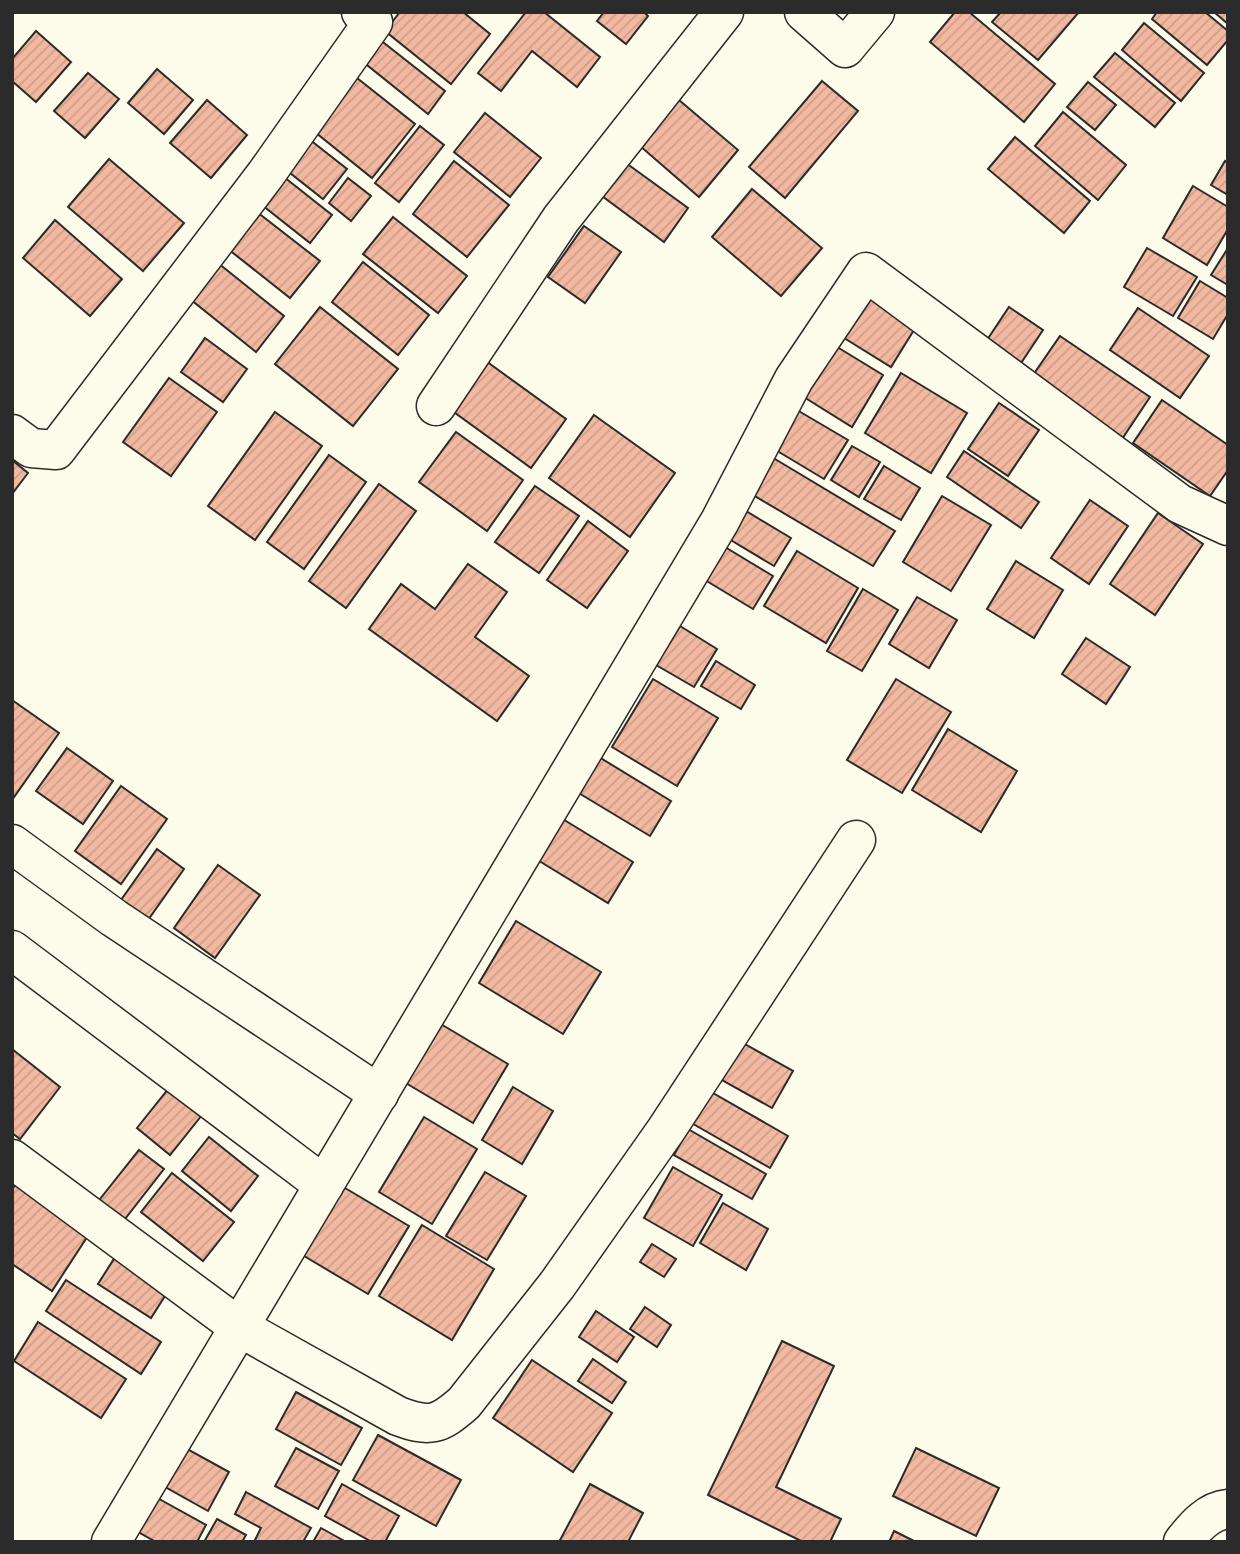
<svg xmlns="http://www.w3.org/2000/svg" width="1240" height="1554" viewBox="0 0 1240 1554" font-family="'Fira Sans Condensed',sans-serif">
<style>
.building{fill:url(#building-hatch);stroke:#2b2b2b;stroke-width:2}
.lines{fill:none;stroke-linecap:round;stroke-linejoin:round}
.minor-casing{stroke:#2b2b2b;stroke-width:41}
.minor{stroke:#fdfbea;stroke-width:38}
</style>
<defs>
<pattern id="building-hatch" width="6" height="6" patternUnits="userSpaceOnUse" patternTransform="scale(1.75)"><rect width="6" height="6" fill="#f2b8a0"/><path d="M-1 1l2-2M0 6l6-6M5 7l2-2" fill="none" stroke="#d09e8a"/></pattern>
</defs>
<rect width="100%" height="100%" fill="#fdfbea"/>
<g class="building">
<polygon points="400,12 463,12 490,34 451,84 385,31"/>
<polygon points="526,12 544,12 600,57 577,87 532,51 501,91 478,73"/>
<polygon points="604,12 644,12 648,16 626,44 597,21"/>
<polygon points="955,12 969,12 1055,84 1024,122 930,42"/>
<polygon points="1001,12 1079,12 1038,60 992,22"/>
<polygon points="1157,12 1205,12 1228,31 1228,40 1207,65 1152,19"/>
<polygon points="1214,12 1228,12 1228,24"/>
<polygon points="1144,23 1204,73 1181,101 1122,50"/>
<polygon points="36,31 71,62 36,102 12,81 12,59"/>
<polygon points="379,39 445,91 428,114 362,61"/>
<polygon points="1115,53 1175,103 1155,127 1094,77"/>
<polygon points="157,69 193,100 164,134 128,103"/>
<polygon points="88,73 119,99 85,138 54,111"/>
<polygon points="352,74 415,124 372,178 310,128"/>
<polygon points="822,81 858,111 785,198 749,167"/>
<polygon points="1088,82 1116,105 1095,130 1067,107"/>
<polygon points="207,100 247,135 211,178 170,143"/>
<polygon points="679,100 738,150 699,197 640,146"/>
<polygon points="1063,112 1126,165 1098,200 1035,146"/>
<polygon points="485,113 541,158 510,197 454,152"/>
<polygon points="420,126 444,145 399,202 375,183"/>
<polygon points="1015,137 1090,201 1064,233 988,169"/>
<polygon points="309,139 347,169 323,199 285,169"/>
<polygon points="109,159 184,223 143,271 68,207"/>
<polygon points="454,161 509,205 467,257 413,214"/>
<polygon points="1225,161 1228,163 1228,195 1211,185"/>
<polygon points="626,163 688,208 664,242 602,196"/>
<polygon points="284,177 332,215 310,243 262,205"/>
<polygon points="348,178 371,196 351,221 329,203"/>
<polygon points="1193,186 1228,207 1228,229 1207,265 1163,238"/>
<polygon points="752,189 822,248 781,296 712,237"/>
<polygon points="257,212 320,261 290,298 228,249"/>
<polygon points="393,217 467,276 438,313 363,254"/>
<polygon points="55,220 122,279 90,316 23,258"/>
<polygon points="584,226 621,252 585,303 548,277"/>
<polygon points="1147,248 1197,277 1173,316 1124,287"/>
<polygon points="1228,248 1228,285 1211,275"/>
<polygon points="363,262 429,315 398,355 332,302"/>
<polygon points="218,263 284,316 256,352 190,299"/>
<polygon points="1200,281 1228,298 1228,314 1213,339 1178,318"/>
<polygon points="861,290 917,325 891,367 836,333"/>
<polygon points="320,307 398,369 353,426 275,364"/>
<polygon points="1009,307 1043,330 1019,366 985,343"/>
<polygon points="1138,308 1209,356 1180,398 1110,350"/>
<polygon points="1060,336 1150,397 1122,439 1031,378"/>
<polygon points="205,338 247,369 223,402 181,372"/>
<polygon points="829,342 883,375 852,427 799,394"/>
<polygon points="486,361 566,419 531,468 451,410"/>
<polygon points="901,373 967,413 931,473 865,433"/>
<polygon points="169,378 217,412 171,476 123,442"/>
<polygon points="1162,400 1228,445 1228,470 1210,496 1133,443"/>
<polygon points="999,403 1039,430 1008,476 968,449"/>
<polygon points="797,410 848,440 824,479 774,449"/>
<polygon points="275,412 322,446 255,540 208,506"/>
<polygon points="594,415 675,473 630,537 549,478"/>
<polygon points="456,432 523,480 487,531 419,482"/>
<polygon points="852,446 880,462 859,497 831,480"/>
<polygon points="964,451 1039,502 1021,528 947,477"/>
<polygon points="329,455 366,482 304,569 267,542"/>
<polygon points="770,456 895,531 873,566 748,492"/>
<polygon points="12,460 28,473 12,494"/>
<polygon points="884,466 920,488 901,520 864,499"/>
<polygon points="379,484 416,511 346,608 309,581"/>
<polygon points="535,486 579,516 539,573 495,542"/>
<polygon points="942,496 991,525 951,591 903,562"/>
<polygon points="1090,500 1128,526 1089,584 1051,558"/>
<polygon points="741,508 791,538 774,566 724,536"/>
<polygon points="1158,513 1203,544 1155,615 1110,584"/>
<polygon points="588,521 628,551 587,608 547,580"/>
<polygon points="725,547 773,576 753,609 705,580"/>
<polygon points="797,551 858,588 826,643 764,606"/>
<polygon points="1016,561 1063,590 1034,638 987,609"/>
<polygon points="468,564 507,592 475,637 529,676 497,721 369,629 401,584 435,609"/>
<polygon points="863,589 898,610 862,671 827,651"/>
<polygon points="917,597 957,620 929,668 889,644"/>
<polygon points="680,626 717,649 694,687 656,665"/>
<polygon points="1086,638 1130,667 1106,704 1062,674"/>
<polygon points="716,661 755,685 741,709 701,686"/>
<polygon points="653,679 718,718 677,786 612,747"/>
<polygon points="896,679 951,712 902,793 847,760"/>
<polygon points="12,700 59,733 12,800"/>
<polygon points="948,729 1017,771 981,832 912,790"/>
<polygon points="67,748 113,781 83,824 36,791"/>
<polygon points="599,757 671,801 650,836 577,792"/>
<polygon points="121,786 167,819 121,884 75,851"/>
<polygon points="561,818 633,862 608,903 536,859"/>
<polygon points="157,849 184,869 148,920 121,900"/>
<polygon points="218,865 260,895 215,958 174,928"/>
<polygon points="516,921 601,972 563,1034 479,983"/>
<polygon points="429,1017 508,1064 473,1123 394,1076"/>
<polygon points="743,1043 793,1071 772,1108 722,1080"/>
<polygon points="12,1049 60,1087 20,1139 12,1133"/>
<polygon points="513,1087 553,1111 522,1164 482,1140"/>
<polygon points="169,1088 202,1115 170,1155 137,1128"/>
<polygon points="706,1089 788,1136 770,1168 688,1121"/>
<polygon points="424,1117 477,1149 432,1224 379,1192"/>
<polygon points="688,1129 766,1174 752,1199 674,1155"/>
<polygon points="209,1137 258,1176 231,1211 182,1171"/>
<polygon points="139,1150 164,1169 121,1224 96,1204"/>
<polygon points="673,1167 722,1195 693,1246 644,1218"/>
<polygon points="485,1172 526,1196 487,1260 446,1236"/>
<polygon points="172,1173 234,1222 203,1261 141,1212"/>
<polygon points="17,1183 91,1231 52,1291 12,1264 12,1189"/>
<polygon points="340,1185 409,1226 368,1294 299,1253"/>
<polygon points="723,1203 768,1229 746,1270 700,1243"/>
<polygon points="422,1225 494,1269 452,1340 379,1296"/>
<polygon points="652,1244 676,1259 664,1277 640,1262"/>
<polygon points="117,1254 170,1288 151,1318 98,1284"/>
<polygon points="66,1280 161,1342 141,1374 46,1311"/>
<polygon points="645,1307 671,1325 657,1347 630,1329"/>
<polygon points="596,1311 634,1337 617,1362 579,1337"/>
<polygon points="38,1322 126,1379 101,1418 14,1361"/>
<polygon points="782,1341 834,1366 776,1487 841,1519 830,1542 803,1542 708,1495"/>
<polygon points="593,1359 626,1382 612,1403 578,1381"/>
<polygon points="532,1360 612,1413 573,1472 493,1418"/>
<polygon points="296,1392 362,1428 341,1465 276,1429"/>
<polygon points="378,1435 461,1480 436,1526 353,1480"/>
<polygon points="182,1446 229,1472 208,1511 160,1484"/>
<polygon points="296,1448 339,1471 318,1509 275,1486"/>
<polygon points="916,1448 999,1488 976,1536 893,1496"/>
<polygon points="342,1484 399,1516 385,1542 372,1542 325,1516"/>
<polygon points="590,1484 643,1513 628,1542 559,1542"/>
<polygon points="246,1492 311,1528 303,1542 254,1542 261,1528 235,1514"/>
<polygon points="152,1495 206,1525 197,1542 156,1542 133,1529"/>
<polygon points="217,1519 246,1535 242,1542 204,1542"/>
<polygon points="321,1528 346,1542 313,1542"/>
<polygon points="894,1531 916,1542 889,1542"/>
</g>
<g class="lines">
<defs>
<g id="minor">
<polyline points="804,12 845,48 875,12"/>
<polyline points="436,406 561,219 724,12"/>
<polyline points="12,434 31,448 56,450 266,174 373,22 361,12"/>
<polyline points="12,844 114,918 379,1094"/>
<polyline points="12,950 324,1185"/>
<path d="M 12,1159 L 239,1327 L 398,1416 C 430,1428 439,1425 464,1403 L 557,1285 L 666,1130 L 856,840"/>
<polyline points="111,1542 720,521 794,379 866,272 1180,504 1228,526"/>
<path d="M 1183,1542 C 1195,1527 1208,1511 1228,1509"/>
</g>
</defs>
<use href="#minor" class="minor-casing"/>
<use href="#minor" class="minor"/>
</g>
<rect width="1240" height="1554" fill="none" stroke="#2b2b2b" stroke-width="28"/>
</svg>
